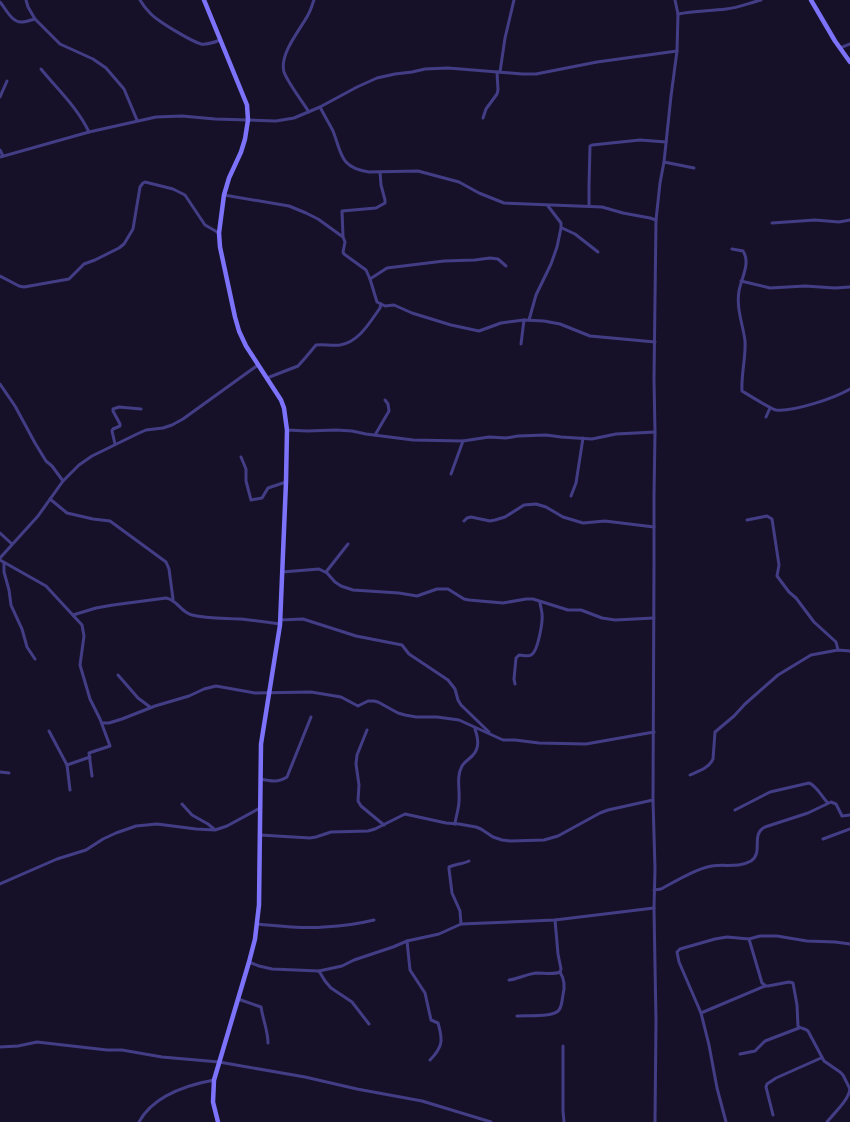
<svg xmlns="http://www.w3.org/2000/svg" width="850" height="1122" viewBox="0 0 850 1122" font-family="'Fira Sans Condensed',sans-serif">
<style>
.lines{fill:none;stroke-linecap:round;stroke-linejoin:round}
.street{stroke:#433d86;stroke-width:3}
.secondary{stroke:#7d73fb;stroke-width:4.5}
</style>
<rect width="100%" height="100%" fill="#161129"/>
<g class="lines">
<g class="street">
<polyline points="26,0 28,7 35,19 60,44 93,59 106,68 124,89 137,120"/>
<path d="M 140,0 C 143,5 146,9 150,13 C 157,21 191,41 201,44 C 207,45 215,42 220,40"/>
<path d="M 0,2 C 6,9 12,23 22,22 C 26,22 31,20 35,19"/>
<path d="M 678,14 C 694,11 710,11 726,9 C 738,8 749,3 761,0"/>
<polyline points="840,48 850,44"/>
<path d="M 41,69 C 58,90 77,107 89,132"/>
<polyline points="500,72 505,38 514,0"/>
<polyline points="0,97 7,81"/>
<path d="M 320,107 C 324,115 329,123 333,131 C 342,154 340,168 369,172 L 418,171 L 459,182 L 479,193 L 504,203 L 602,207 L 623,213 L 650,218 L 656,220"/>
<path d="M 309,112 C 302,101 288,83 284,72 C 279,54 300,30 308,15 C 311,10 312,5 314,0"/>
<polyline points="483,118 486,109 497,94 498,90 497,72"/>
<polyline points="0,150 3,156"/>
<polyline points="0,157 89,132 156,117 182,116 215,119 276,121 294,118 320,107 357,87 377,78 395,74 412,72 425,69 448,68 522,74 536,74 597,62 677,51"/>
<polyline points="664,162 694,168"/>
<polyline points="224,195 289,206 306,213 318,219 343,237 345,242 343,252 344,254 366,270 370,279 377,302 385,306 394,305 412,313 451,325 479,331 501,323 524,320 544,321 560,324 590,336 655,342"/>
<polyline points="589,206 589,186 590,146 592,145 640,140 666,142"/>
<polyline points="772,223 815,220 839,222 850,220"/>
<polyline points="562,228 575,234 598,252"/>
<polyline points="343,236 342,211 376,208 385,203 385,200 381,185 380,172"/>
<path d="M 732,249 L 743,251 C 751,263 741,279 739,291 C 736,309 743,324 745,341 C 746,358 741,374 742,391 C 747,394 771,409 776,410 C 793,412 835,398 850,389"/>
<polyline points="0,276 19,286 24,287 69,279 84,264 95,260 119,248 124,244 133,229 140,187 143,183 145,182 173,189 185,195 205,225 219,233"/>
<polyline points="370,279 387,268 444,261 475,260 490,258 498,259 506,266"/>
<polyline points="741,281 770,288 805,286 835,288 850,287"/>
<polyline points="529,320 536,295 551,264 557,247 561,228 561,223 548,206"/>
<polyline points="521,344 524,320"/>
<path d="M 267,378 L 298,366 L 306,357 L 316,345 C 324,344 332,346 340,345 C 359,342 370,322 380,308 L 381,304"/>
<polyline points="0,384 15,406 35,443 46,461 52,466 63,481"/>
<polyline points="766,417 770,408"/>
<polyline points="287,430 307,431 336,430 352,431 366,434 413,440 463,441 489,437 506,438 518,436 546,435 561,437 592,439 616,434 655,432"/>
<polyline points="375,435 389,411 388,404 385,400"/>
<polyline points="115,444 112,431 113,429 120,426 120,424 113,411 113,409 119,407 141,409"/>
<polyline points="241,457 246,469 246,481 251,500 262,498 268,488 286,482"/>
<polyline points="451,474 463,441"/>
<polyline points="571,496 576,483 583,438"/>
<polyline points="50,499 67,513 93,519 110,521 166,562 169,569 173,599"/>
<polyline points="747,520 767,516 772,519 779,565 777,576 789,592 796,598 814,622 836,642 838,650"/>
<polyline points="464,521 467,518 471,517 490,521 495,520 505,517 524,505 536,504 546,507 563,517 583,523 605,521 654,527"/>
<polyline points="0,533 12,544"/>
<polyline points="0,558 38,516 63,481 79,465 92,456 137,434 146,430 163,428 172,425 183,419 258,365"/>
<polyline points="0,560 46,586 82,625 84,636 80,665 90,699 100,719 110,746 89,753 92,776"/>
<polyline points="4,563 4,572 9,590 11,605 22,629 27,647 35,659"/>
<polyline points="282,572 319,569 327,573 335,582 341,586 353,590 399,593 417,596 437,589 448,589 464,599 469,600 503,603 526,599 533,599 568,610 581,610 602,618 615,620 654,618"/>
<polyline points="326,572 348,544"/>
<path d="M 73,615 L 96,608 L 113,605 L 166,598 C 178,600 180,612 192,615 C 208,619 224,618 240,619 C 253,620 266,622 280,624"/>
<polyline points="280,620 303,619 356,636 402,645 409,654 448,680 455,689 458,700 461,705 489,732"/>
<polyline points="118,675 138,698 150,707"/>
<path d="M 515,684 L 514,679 L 516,658 L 519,655 C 523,655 528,657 531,655 C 538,652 543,621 542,614 C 542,610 540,606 540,602"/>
<polyline points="102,723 109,723 122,719 155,706 189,696 204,689 216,686 255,693 311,692 341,697 358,706 368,701 374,701 378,702 398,713 405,715 416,717 437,717 459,720 503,740 515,740 539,743 586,744 654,732"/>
<polyline points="367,730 357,755 356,764 359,785 358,801 361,806 384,825"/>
<polyline points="49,731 67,765 70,790"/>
<polyline points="67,765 90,757"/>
<polyline points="0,772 9,773"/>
<path d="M 690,775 C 699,771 709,768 713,759 L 715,732 L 734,716 L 745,704 L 778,675 L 811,655 L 838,650 L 850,651"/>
<path d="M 260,779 C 270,781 278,783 287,777 L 311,717"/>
<polyline points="182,804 192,815 208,824 214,829"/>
<path d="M 735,810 L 770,792 L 809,783 C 816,785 822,797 828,803"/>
<path d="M 455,824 C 456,816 459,808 459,801 C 460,789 456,777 462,766 C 465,761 470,759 473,755 C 480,747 478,738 475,729"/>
<polyline points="260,835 310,838 316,837 331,832 368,831 375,829 405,814 446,823 459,824 476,827 481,829 493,837 502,840 511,841 544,840 558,836 600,813 608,810 653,800"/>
<polyline points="823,839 850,829"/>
<polyline points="0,884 57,859 86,850 103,839 116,833 136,826 157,824 196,829 215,830 227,826 260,808"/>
<path d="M 654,890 L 661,889 C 676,881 695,869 712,866 C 724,864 739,868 751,861 C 764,852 750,835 765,827 L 808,813 L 831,802 L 836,804 L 842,816 L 850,815"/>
<path d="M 257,924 C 279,926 302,929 324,927 C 341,926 358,924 374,920"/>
<path d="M 461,924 L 460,911 L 452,893 L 449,869 L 449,867 C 456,864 463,864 469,861"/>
<path d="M 749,939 L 762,983 L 766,986 L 768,986 L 789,982 L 793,983 L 797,1005 L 798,1026 C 801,1029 805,1028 808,1031 L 824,1061 L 840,1072 L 843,1075 L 850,1089"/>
<path d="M 407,941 L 410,970 L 425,993 L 431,1020 L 438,1023 C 443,1040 443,1047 430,1060"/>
<polyline points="249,962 259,966 272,969 319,971 342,966 354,960 393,947 407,941 439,934 461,924 555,920 654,908"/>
<polyline points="319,971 325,981 331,988 352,1002 369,1024"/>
<path d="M 509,980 C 518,979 527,974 536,973 C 545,973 553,975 560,972 L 561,969 L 558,954 L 555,920"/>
<path d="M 238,999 L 261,1007 C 263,1020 268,1031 268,1043"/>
<polyline points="701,1013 765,986"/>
<path d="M 517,1016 C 527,1015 553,1018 559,1010 C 562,1006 562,1000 563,995 C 565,987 565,980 560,972"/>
<polyline points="563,1046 563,1111 564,1122"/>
<polyline points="0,1047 18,1046 37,1042 107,1050 122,1050 162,1057 219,1062 305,1077 357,1089 422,1101 491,1122"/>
<polyline points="740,1054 755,1051 765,1041 799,1028"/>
<polyline points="773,1115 766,1087 767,1084 776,1078 821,1058"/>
<path d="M 139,1122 C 153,1096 187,1085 214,1080"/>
<polyline points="655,1122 656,1021 654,908 655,869 653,800 654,562 654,496 655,432 654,379 656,220 660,183 664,162 671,96 677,51 678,14 675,0"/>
<polyline points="726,1122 717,1088 709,1045 701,1013 679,962 677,952 680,949 715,939 727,937 749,939 760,936 777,936 807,941 835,942 850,944"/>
<path d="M 827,1122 C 835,1112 848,1101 850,1089"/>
</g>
<g class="secondary">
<polyline points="204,0 247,105 248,120 245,139 241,152 229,178 224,195 219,233 220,247 235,317 239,331 246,346 281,400 284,408 287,430 286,482 280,625 261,744 259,905 255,939 249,962 214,1080 213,1102 218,1122"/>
<polyline points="811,0 835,41 850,62"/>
</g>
</g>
</svg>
